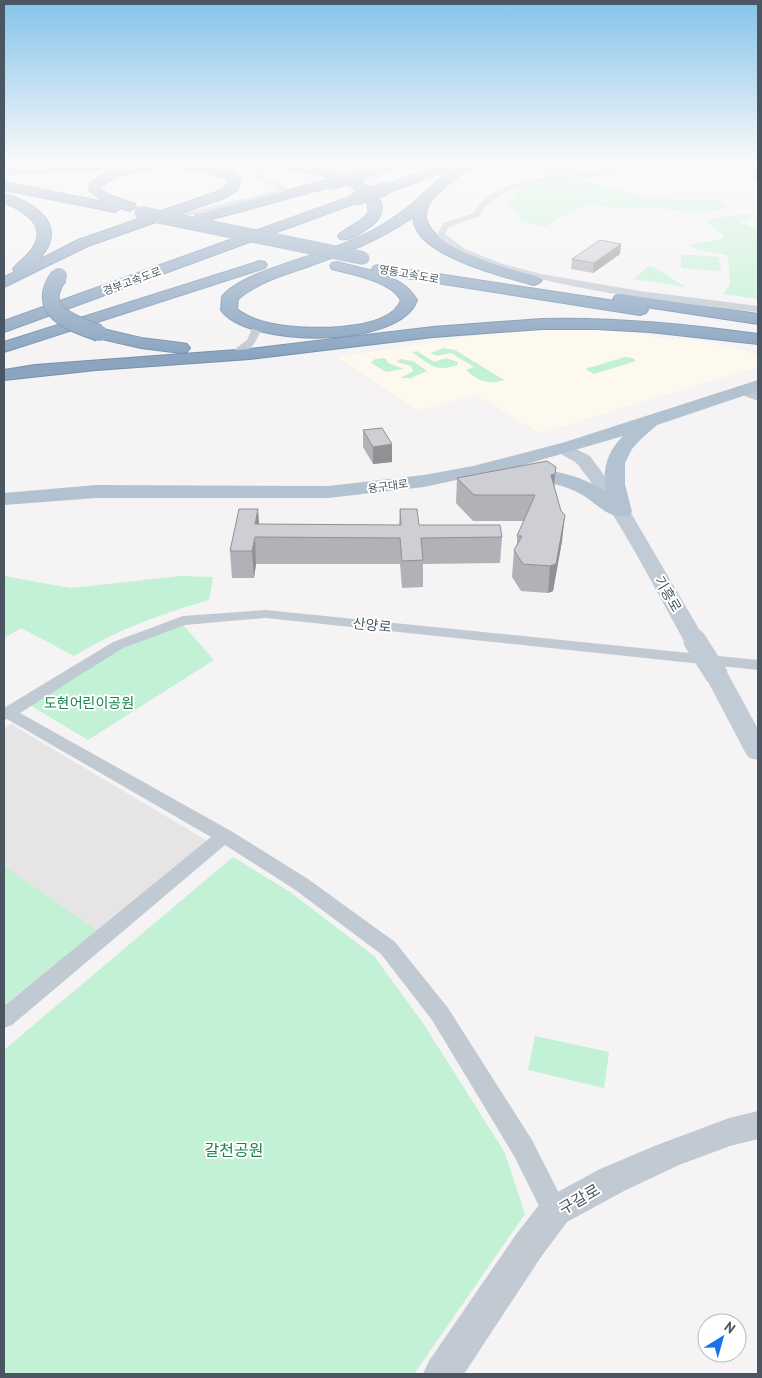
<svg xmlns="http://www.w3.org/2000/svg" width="762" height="1378" viewBox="0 0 762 1378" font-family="'PT Sans','Noto Sans KR',sans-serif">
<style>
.commercial{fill:#fdf9ef}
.education{fill:#e6e4e5}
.green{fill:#c3f1d5}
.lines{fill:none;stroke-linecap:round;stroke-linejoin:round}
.motorway-casing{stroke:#7690ad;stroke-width:2}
.minor{fill:#c1cad2;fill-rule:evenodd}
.tertiary{fill:#c1cad2;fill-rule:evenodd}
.secondary{fill:#c1cbd6;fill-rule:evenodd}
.primary{fill:#b3c2d1;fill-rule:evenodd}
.motorway{fill:#8ba5c1;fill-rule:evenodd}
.motorway-bridge-far1-casing{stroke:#7690ad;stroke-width:14;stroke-linecap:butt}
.motorway-bridge-casing{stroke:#7690ad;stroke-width:18;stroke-linecap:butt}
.secondary-bridge{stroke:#c1cbd6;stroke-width:23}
.motorway-bridge-far1{stroke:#8ba5c1;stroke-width:13}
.motorway-bridge{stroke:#8ba5c1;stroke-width:16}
.wall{fill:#b0b2b7}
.shaded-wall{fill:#909195}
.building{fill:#cdcfd5;stroke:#909195}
.labels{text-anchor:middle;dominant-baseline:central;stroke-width:4;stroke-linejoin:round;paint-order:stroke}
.far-street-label{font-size:11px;fill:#4a5661;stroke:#fff}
.street-label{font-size:14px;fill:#4a5661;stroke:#fff}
.park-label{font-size:14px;fill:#17864f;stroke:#fff}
.near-park-label{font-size:16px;fill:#17864f;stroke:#fff}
.near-street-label{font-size:16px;fill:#4a5661;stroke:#fff}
</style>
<rect width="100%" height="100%" fill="#f5f3f3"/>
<polygon class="commercial" points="621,327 656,338 710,342 744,350 758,355 758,367 540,433 476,395 417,410 338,357 524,328"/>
<polygon class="education" points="11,724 209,842 4,1005 4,729"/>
<g class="green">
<path d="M 480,163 L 623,163 L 624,165 L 618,168 L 577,175 L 579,179 L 643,197 L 685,200 L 720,200 L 730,205 L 720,210 L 687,212 L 668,209 L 612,208 L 589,204 L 550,223 L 547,226 L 522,223 L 516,212 L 506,204 L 515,195 L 513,189 L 526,184 L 540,181 L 545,176 C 524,167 501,171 479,167 Z"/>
<path d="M 740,214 L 758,214 L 739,222 L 758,229 L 758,299 L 723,294 L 730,284 C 729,275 730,262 726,255 L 695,249 L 689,245 L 723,239 L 724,236 L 707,222 L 711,219 Z"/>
<polygon points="681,254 719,257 721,271 681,268"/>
<polygon points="648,266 654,267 685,287 634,279"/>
<path d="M 444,348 L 455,350 L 504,380 C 490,386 476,380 466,370 L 474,367 L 451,353 L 437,356 L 430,353 Z"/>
<path d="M 417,351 L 434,362 L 446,358 L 458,362 L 457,365 C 435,373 429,364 412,352 Z"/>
<polygon points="625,357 633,358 636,361 594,374 585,369"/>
<polygon points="383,358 386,359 388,363 404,369 386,372 371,363 375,359"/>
<polygon points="400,359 413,361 427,371 411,378 400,378 413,371 411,366 397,362"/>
<path d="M 4,576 L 70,588 L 181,576 L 213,577 L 209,600 C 161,614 116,630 74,656 L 21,628 L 4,638 Z"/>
<polygon points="183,625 214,660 88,740 28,704 123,647"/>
<polygon points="233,857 290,892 374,956 425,1026 505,1153 525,1214 414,1374 4,1374 4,1050"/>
<polygon points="4,866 97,931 4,1005"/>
<polygon points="535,1036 609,1052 604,1088 528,1070"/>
</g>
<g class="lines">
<defs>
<g id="motorway">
<path d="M 99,163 L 124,163 L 126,165 L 124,167 C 152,162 221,156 241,180 L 238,189 L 227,197 L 88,246 L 4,287 L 4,277 L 15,272 L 13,269 C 17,263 24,259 29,253 C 51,227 26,212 4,202 L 4,194 C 22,198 52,213 51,235 C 51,245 44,252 39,260 L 78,240 L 219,191 L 228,184 L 229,181 C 198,162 131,165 102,185 L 101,189 L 109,195 L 135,204 L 136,207 L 130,211 L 121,208 L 115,212 L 4,190 L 4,182 L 104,202 L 89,190 L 90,184 L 102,174 L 119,169 L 4,174 L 4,167 Z"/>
<path d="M 246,163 C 279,160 368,166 381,203 C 385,213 376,223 368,228 C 360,234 350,241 340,239 L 338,236 C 346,226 361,224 368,213 C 375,174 277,168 252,166 Z"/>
<polygon points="393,163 410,163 408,165 361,179 355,175 357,172"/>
<path d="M 447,163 L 462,163 L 461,165 L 466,163 L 480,163 C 475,169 467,171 460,175 C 451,182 435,194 429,204 C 407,245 514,270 539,277 L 542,280 L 539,283 L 534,285 C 504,277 429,258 416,228 C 414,225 414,220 413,217 C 379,241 343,254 304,268 C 281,276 257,283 238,299 L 237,309 C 246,316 256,320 268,323 C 297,330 389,334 401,300 C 391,281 351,274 332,269 L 330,266 L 332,263 L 337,262 L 373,271 L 372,269 L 374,266 L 379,265 L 615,301 L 613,299 L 615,296 L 621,294 L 758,314 L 758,324 L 646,307 L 648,310 L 646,313 L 640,315 L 380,274 C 396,279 408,285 417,300 C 401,349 247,348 221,310 L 222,297 C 239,273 315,256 343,244 C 364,236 385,225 403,211 C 422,197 438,177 459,166 L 389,192 L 381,192 L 379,189 L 381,186 Z"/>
<polygon points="330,179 334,180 336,183 334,186 201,222 194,218 196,215"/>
<polygon points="355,195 359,196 361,199 359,202 4,332 4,321"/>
<polygon points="260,261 265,262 267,265 265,268 4,352 4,342"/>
<path d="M 542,319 C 615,317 686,324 758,334 L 758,344 L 650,332 L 596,329 L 542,329 L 433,337 L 250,359 L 96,370 L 4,380 L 4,370 L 35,365 L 250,349 L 433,327 Z"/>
<polygon points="99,328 141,338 181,343 187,344 190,348 187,352 181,353 141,348 93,337 91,333 93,329"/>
</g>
</defs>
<use href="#motorway" class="motorway-casing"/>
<g class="minor">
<path d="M 642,163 L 652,163 L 605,175 L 522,185 L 502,194 L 483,208 L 480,216 L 449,227 L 445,234 L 465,249 L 500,263 L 541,274 L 640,291 L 758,306 L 758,312 C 688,305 483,284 437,235 L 443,223 L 474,213 C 491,174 569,177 604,171 C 617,169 629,165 642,163 Z"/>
<polygon points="299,166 301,167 301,169 268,171 258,174 287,188 288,190 284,194 217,211 185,216 181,214 278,190 252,177 251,173 267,167"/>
<path d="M 258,323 L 263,326 C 258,337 251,356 235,353 L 235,349 L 247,340 L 253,326 Z"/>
<polygon points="266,610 758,660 758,670 266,618 185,625 123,648 20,713 231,831 308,879 395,942 448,1008 532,1140 568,1211 564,1220 555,1223 546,1220 514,1156 432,1020 381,954 294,889 225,845 12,1025 4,1028 4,1006 211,837 7,719 4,720 4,708 113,642 183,616"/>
</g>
<g class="tertiary">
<polygon points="742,386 758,392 758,401 737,393 735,390 737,387"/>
<polygon points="758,1111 758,1139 730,1146 679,1165 624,1191 567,1222 541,1257 464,1374 423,1374 429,1361 517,1233 543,1200 600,1169 657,1145 729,1118"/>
</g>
<g class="secondary">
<path d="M 564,443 L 590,456 L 628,508 L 706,641 L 703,646 L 695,648 L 687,646 L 684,641 C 651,582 621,520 579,466 C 573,458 561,457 555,448 L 558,444 Z"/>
<polygon points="716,667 724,669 728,674 758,729 758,760 749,758 745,752 704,674 708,669"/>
</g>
<path class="primary" d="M 758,380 L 758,391 L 657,425 L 641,439 L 632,449 L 625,463 L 625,484 L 632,512 L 628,516 C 609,521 594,500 577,492 C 556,481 534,482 512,476 L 509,472 L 512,468 L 424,487 L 328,498 L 96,498 L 4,505 L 4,493 L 96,485 L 328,486 L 424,475 L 473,466 L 562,443 ZM 623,436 C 607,452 602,469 606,492 C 578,473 553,471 520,466 Z"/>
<use href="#motorway" class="motorway"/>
<defs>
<g id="motorway-bridge-far1">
<polyline points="330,183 361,175"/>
<polyline points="355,199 385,189"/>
<polyline points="141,213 363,258"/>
</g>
<path id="motorway-bridge" d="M 59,276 C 34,311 71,323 99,333"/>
</defs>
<use href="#motorway-bridge-far1" class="motorway-bridge-far1-casing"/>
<use href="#motorway-bridge" class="motorway-bridge-casing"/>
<polyline class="secondary-bridge" points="695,641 716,674"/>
<use href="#motorway-bridge-far1" class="motorway-bridge-far1"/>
<use href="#motorway-bridge" class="motorway-bridge"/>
</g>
<g class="wall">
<polygon points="758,169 758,180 753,179 755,170"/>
<polygon points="621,244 620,254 593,273 571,269 572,259"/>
<polygon points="363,430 392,462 373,464 363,447"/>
<polygon points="556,467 554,487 562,541 553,591 548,593 521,591 512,577 514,550 517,547 517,536 524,521 473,521 456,503 457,478"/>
<polygon points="400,509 419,525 502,537 500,563 423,564 423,587 402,588 400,564 256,564 254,578 232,578 230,551 259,524 399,525"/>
</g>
<g class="shaded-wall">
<polygon points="621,244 620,254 593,273 594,263"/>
<polygon points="392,444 392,462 373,464 373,447"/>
<polygon points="555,474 553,499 551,475"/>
<polygon points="258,509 260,535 255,524"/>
<polygon points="565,515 562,541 553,591 548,593 550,566"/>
<polygon points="255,537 256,564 254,578 252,551"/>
</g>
<g class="building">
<polygon points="600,240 621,244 594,263 572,259"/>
<polygon points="382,428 392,444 373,447 363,430"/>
<polygon points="547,461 556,467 555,474 551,475 561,511 565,515 556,564 550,566 523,564 514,550 522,536 517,536 535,495 474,495 457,478"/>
<polygon points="239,509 258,509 255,524 401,525 400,509 417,509 419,525 500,525 502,537 421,538 423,560 402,561 400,538 255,537 252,551 230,551"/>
</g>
<linearGradient id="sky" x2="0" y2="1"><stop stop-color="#85c3ea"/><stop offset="0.46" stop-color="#fafafa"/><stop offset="1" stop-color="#fafafa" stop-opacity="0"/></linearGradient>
<rect width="762" height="356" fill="url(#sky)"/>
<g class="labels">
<g class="far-street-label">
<text transform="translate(409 274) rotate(10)">영동고속도로</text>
<text transform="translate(132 281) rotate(-20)">경부고속도로</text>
<text transform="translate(388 486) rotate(-8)">용구대로</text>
</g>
<g class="street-label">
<text transform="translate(668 594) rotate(60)">기흥로</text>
<text transform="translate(372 625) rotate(6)">산양로</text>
</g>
<g class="park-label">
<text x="89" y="703">도현어린이공원</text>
</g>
<g class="near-park-label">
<text x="234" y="1150">갈천공원</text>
</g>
<g class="near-street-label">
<text transform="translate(579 1199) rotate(-30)">구갈로</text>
</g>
</g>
<rect width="762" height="1378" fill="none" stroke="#4a5661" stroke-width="10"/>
<g transform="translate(722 1338) rotate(37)"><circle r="24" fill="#ffffff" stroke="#b7bbc0"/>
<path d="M0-4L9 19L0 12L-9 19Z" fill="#1a73e8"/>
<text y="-8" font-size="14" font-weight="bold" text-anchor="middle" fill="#4a5661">N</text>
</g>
</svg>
